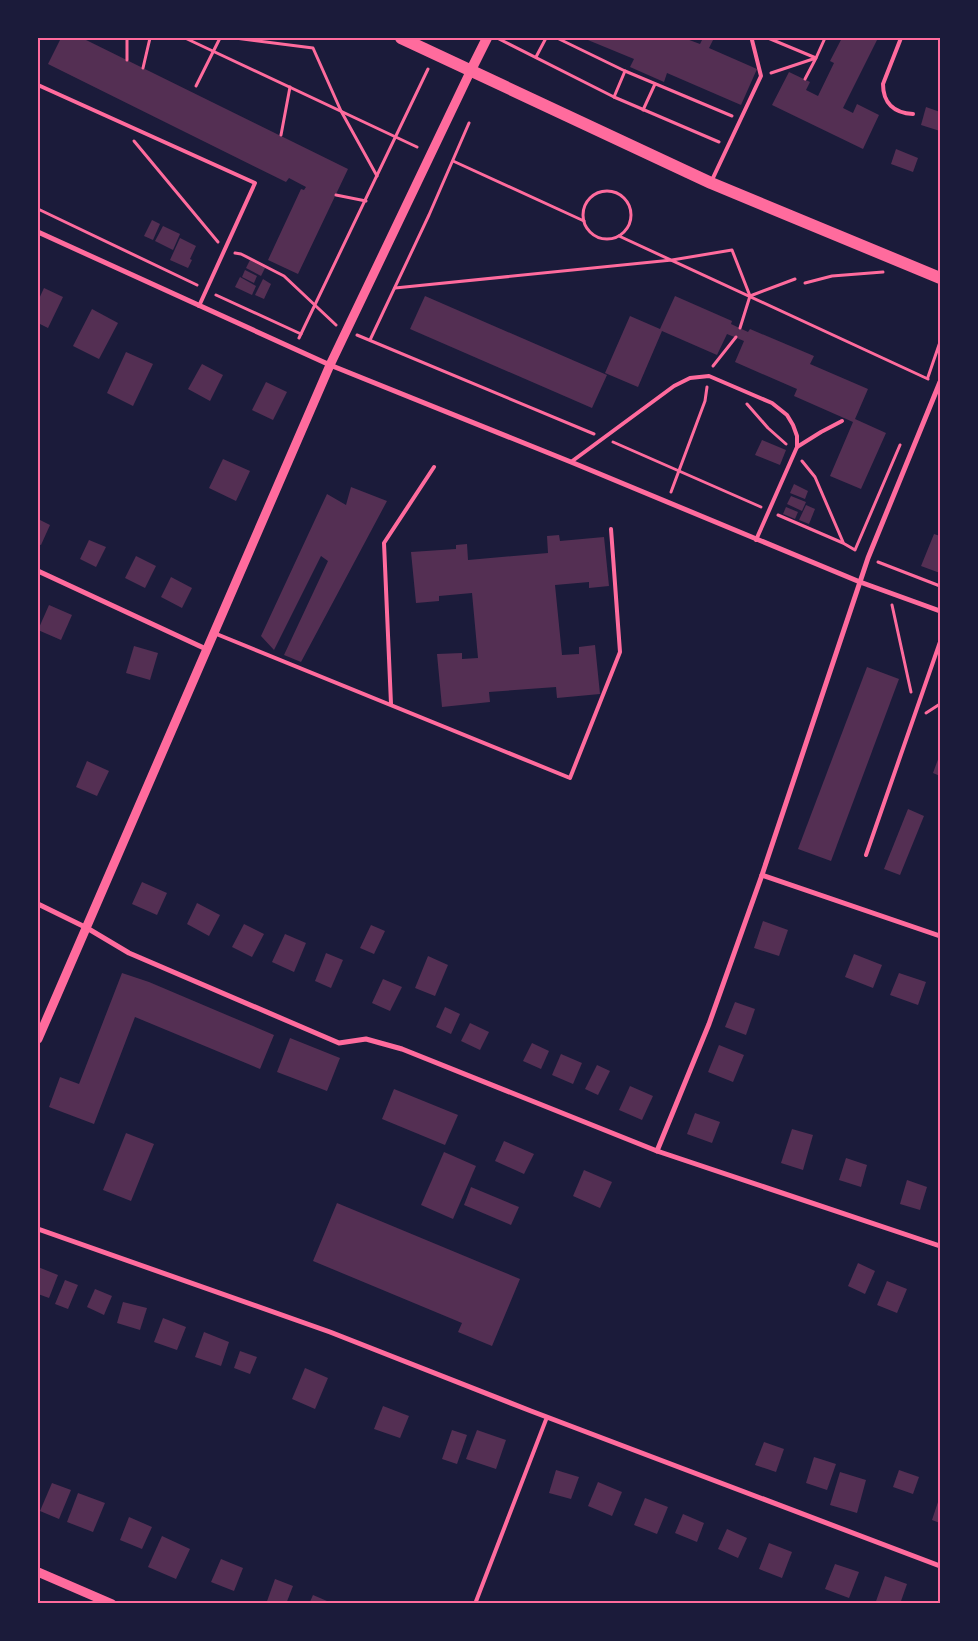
<svg xmlns="http://www.w3.org/2000/svg" width="978" height="1641" viewBox="0 0 978 1641" font-family="Helvetica,sans-serif">
<style>
.building{fill:#542f53}
.lines{fill:none;stroke-linecap:round;stroke-linejoin:round}
.path{stroke:#ff6b9d;stroke-width:3}
.service{stroke:#ff6b9d;stroke-width:4}
.minor{stroke:#ff6b9d;stroke-width:5}
.tertiary{stroke:#ff6b9d;stroke-width:9}
.secondary{stroke:#ff6b9d;stroke-width:10}
.primary{stroke:#ff6b9d;stroke-width:12}
.neatline{fill:none;stroke:#ff6b9d;stroke-width:2}
</style>
<rect width="100%" height="100%" fill="#1b1b3a"/>
<g class="building">
<polygon points="61,38 82,38 348,169 298,274 268,260 301,189 304,190 306,187 289,178 286,182 48,64"/>
<polygon points="583,38 684,38 700,44 703,38 714,38 709,48 757,69 741,105 667,73 664,82 630,67 634,59"/>
<polygon points="842,38 878,38 843,108 853,113 857,104 879,115 863,149 772,105 789,72 810,82 806,90 818,96 834,63 830,61"/>
<polygon points="926,107 940,112 940,131 921,125"/>
<polygon points="896,149 918,158 913,172 891,164"/>
<polygon points="152,220 160,224 153,240 144,236"/>
<polygon points="163,226 180,234 173,250 155,241"/>
<polygon points="180,238 196,246 190,259 192,260 188,268 170,260"/>
<polygon points="250,260 265,268 261,276 246,268"/>
<polygon points="245,270 257,276 254,283 242,277"/>
<polygon points="240,277 256,286 252,295 235,287"/>
<polygon points="263,279 271,284 264,299 255,295"/>
<polygon points="44,288 63,297 48,328 38,323 38,301"/>
<polygon points="425,296 607,375 592,408 410,329"/>
<polygon points="675,296 732,321 731,324 748,332 750,329 814,356 810,364 868,389 855,419 886,433 861,489 830,476 853,422 794,396 797,389 735,362 744,341 727,334 717,355 662,331 638,387 605,373 630,316 660,329"/>
<polygon points="92,309 118,323 99,359 73,346"/>
<polygon points="126,352 153,364 133,406 107,393"/>
<polygon points="202,364 223,375 210,401 188,389"/>
<polygon points="266,382 287,392 273,420 252,410"/>
<polygon points="762,440 786,450 780,465 755,455"/>
<polygon points="223,459 250,471 236,501 209,488"/>
<polygon points="794,484 808,491 805,499 790,493"/>
<polygon points="351,487 387,501 301,662 284,655 328,561 321,556 274,650 261,636 327,494 346,505"/>
<polygon points="791,496 806,502 802,511 787,504"/>
<polygon points="806,505 815,509 809,524 799,520"/>
<polygon points="786,507 798,512 795,519 783,514"/>
<polygon points="38,519 50,525 41,545 38,544"/>
<polygon points="934,534 940,536 940,573 921,566"/>
<polygon points="559,535 560,541 604,537 609,586 589,588 589,582 555,585 562,655 579,654 579,647 595,645 600,694 557,698 556,687 489,692 490,702 442,707 437,654 462,653 462,659 478,658 472,593 439,596 439,601 416,603 411,552 456,549 456,545 467,544 468,560 548,553 547,536"/>
<polygon points="89,540 106,547 96,567 80,559"/>
<polygon points="136,556 156,566 145,588 125,578"/>
<polygon points="171,577 192,588 182,608 161,597"/>
<polygon points="49,605 72,615 61,640 38,630"/>
<polygon points="134,646 158,653 150,680 126,673"/>
<polygon points="867,667 899,679 831,861 798,849"/>
<polygon points="940,754 940,776 933,773"/>
<polygon points="87,761 109,771 97,796 76,787"/>
<polygon points="908,809 924,816 900,875 884,869"/>
<polygon points="142,882 167,893 157,915 132,904"/>
<polygon points="197,903 220,915 209,936 187,924"/>
<polygon points="763,921 788,930 779,956 754,948"/>
<polygon points="244,924 264,934 252,957 232,947"/>
<polygon points="371,925 385,931 374,954 360,948"/>
<polygon points="285,934 306,943 294,972 272,962"/>
<polygon points="326,953 343,960 331,988 315,981"/>
<polygon points="854,954 882,965 873,988 845,977"/>
<polygon points="428,956 448,965 435,996 415,988"/>
<polygon points="122,973 149,982 274,1035 260,1069 135,1017 94,1124 49,1107 60,1077 79,1084"/>
<polygon points="899,973 926,982 918,1005 890,995"/>
<polygon points="383,979 402,987 390,1011 372,1003"/>
<polygon points="735,1002 755,1009 746,1035 725,1027"/>
<polygon points="445,1007 460,1014 451,1034 436,1027"/>
<polygon points="470,1023 489,1032 480,1050 461,1041"/>
<polygon points="290,1038 340,1058 327,1091 277,1072"/>
<polygon points="532,1043 549,1051 541,1069 523,1061"/>
<polygon points="719,1045 744,1055 733,1082 708,1072"/>
<polygon points="561,1054 582,1063 573,1084 552,1075"/>
<polygon points="597,1065 610,1071 598,1095 585,1089"/>
<polygon points="630,1086 653,1096 642,1120 619,1110"/>
<polygon points="394,1089 458,1115 445,1145 382,1119"/>
<polygon points="695,1113 720,1122 712,1143 687,1134"/>
<polygon points="792,1129 813,1135 803,1170 781,1163"/>
<polygon points="126,1133 154,1144 131,1201 103,1190"/>
<polygon points="504,1141 534,1154 524,1174 495,1161"/>
<polygon points="444,1152 476,1166 453,1219 421,1205"/>
<polygon points="846,1158 867,1165 861,1187 839,1180"/>
<polygon points="584,1170 612,1182 600,1208 573,1196"/>
<polygon points="907,1180 927,1187 920,1210 900,1204"/>
<polygon points="471,1187 519,1207 511,1225 464,1205"/>
<polygon points="337,1203 520,1279 492,1346 458,1332 462,1323 313,1261"/>
<polygon points="858,1263 875,1271 865,1294 848,1286"/>
<polygon points="38,1267 58,1275 49,1298 38,1294"/>
<polygon points="65,1280 78,1285 68,1309 55,1304"/>
<polygon points="887,1281 907,1289 897,1313 877,1305"/>
<polygon points="95,1289 112,1296 104,1315 87,1307"/>
<polygon points="123,1302 147,1308 140,1330 117,1323"/>
<polygon points="163,1318 186,1327 177,1350 154,1342"/>
<polygon points="204,1332 229,1342 221,1366 195,1357"/>
<polygon points="240,1351 257,1357 250,1374 234,1368"/>
<polygon points="305,1368 328,1378 315,1409 292,1399"/>
<polygon points="383,1406 409,1416 400,1438 374,1429"/>
<polygon points="452,1430 467,1435 457,1464 442,1459"/>
<polygon points="477,1430 506,1440 496,1469 466,1459"/>
<polygon points="764,1442 784,1449 776,1472 755,1465"/>
<polygon points="814,1457 836,1464 827,1490 806,1483"/>
<polygon points="556,1470 579,1477 571,1499 549,1493"/>
<polygon points="899,1470 919,1477 913,1494 893,1487"/>
<polygon points="840,1472 866,1480 857,1513 830,1505"/>
<polygon points="598,1482 622,1492 612,1516 588,1506"/>
<polygon points="52,1483 71,1490 59,1519 40,1511"/>
<polygon points="78,1493 105,1503 93,1532 67,1522"/>
<polygon points="645,1498 668,1507 657,1534 634,1525"/>
<polygon points="938,1502 940,1502 940,1523 932,1520"/>
<polygon points="683,1514 704,1523 697,1542 675,1533"/>
<polygon points="129,1517 152,1527 142,1549 120,1540"/>
<polygon points="727,1529 747,1538 738,1558 718,1549"/>
<polygon points="162,1536 190,1549 176,1579 148,1567"/>
<polygon points="769,1543 792,1552 782,1578 759,1569"/>
<polygon points="221,1559 243,1568 234,1591 211,1582"/>
<polygon points="835,1564 859,1572 849,1598 825,1589"/>
<polygon points="885,1576 907,1584 900,1604 875,1604"/>
<polygon points="275,1579 293,1586 286,1604 266,1604"/>
<polygon points="313,1595 334,1604 309,1604"/>
</g>
<g class="lines">
<g class="path">
<polyline points="127,38 127,60"/>
<polyline points="185,38 417,147"/>
<polyline points="235,38 313,48 341,111 377,176"/>
<polyline points="557,38 625,71 732,116"/>
<polyline points="768,38 816,58 805,79"/>
<polyline points="499,39 614,97 719,142"/>
<polyline points="536,57 546,38"/>
<polyline points="143,68 150,38"/>
<polyline points="771,73 816,58 825,38"/>
<polyline points="196,86 220,38"/>
<polyline points="614,97 625,71"/>
<polyline points="643,110 655,84"/>
<polyline points="281,135 290,87"/>
<polyline points="134,141 218,242"/>
<polyline points="453,161 584,221"/>
<circle cx="607" cy="215" r="24"/>
<polyline points="336,195 366,201"/>
<polyline points="38,209 197,285"/>
<polyline points="619,236 928,379"/>
<polyline points="235,253 241,254 284,276 336,325"/>
<polyline points="805,283 832,276 883,272"/>
<polyline points="395,288 672,260 732,250 750,296 795,279"/>
<polyline points="216,295 301,334"/>
<polyline points="740,328 750,296"/>
<polyline points="357,335 594,434"/>
<polyline points="299,338 428,69"/>
<polyline points="370,340 429,215 469,123"/>
<polyline points="713,366 736,337"/>
<polyline points="928,377 940,342"/>
<polyline points="747,404 768,428 786,444"/>
<polyline points="613,442 761,507"/>
<polyline points="802,461 815,477 843,542"/>
<polyline points="671,492 705,401 707,387"/>
<polyline points="778,515 843,543 855,550 900,445"/>
<polyline points="878,562 940,586"/>
<polyline points="892,605 911,692"/>
<polyline points="926,713 940,704"/>
</g>
<g class="service">
<path d="M 901,38 L 883,84 C 883,103 894,113 913,114"/>
<polyline points="38,85 255,183 199,306"/>
<polyline points="712,180 761,76 752,40 753,38"/>
<polyline points="797,447 821,432 842,421"/>
<polyline points="571,462 674,386 690,378 709,376 772,403 787,415 793,425 797,436 797,447 756,540"/>
<polyline points="214,633 570,778 620,652 611,529"/>
<polyline points="391,704 384,543 434,467"/>
<polyline points="866,855 940,642"/>
<polyline points="475,1604 547,1417"/>
</g>
<g class="minor">
<polyline points="38,232 330,365 571,462 860,582 940,611"/>
<polyline points="38,571 206,649"/>
<polyline points="762,875 940,936"/>
<polyline points="38,904 87,928 129,953 339,1043 366,1039 402,1049 657,1151 940,1246"/>
<polyline points="657,1151 709,1024 762,875 868,558 940,382"/>
<polyline points="38,1229 330,1332 531,1411 940,1566"/>
</g>
<g class="tertiary">
<polyline points="38,1039 330,365 471,70"/>
<polyline points="38,1572 112,1604"/>
</g>
<polyline class="secondary" points="471,70 487,38"/>
<polyline class="primary" points="401,38 711,183 940,278"/>
</g>
<rect width="978" height="1641" fill="none" stroke="#1b1b3a" stroke-width="78"/>
<rect x="39" y="39" width="900" height="1563" class="neatline"/>
</svg>
